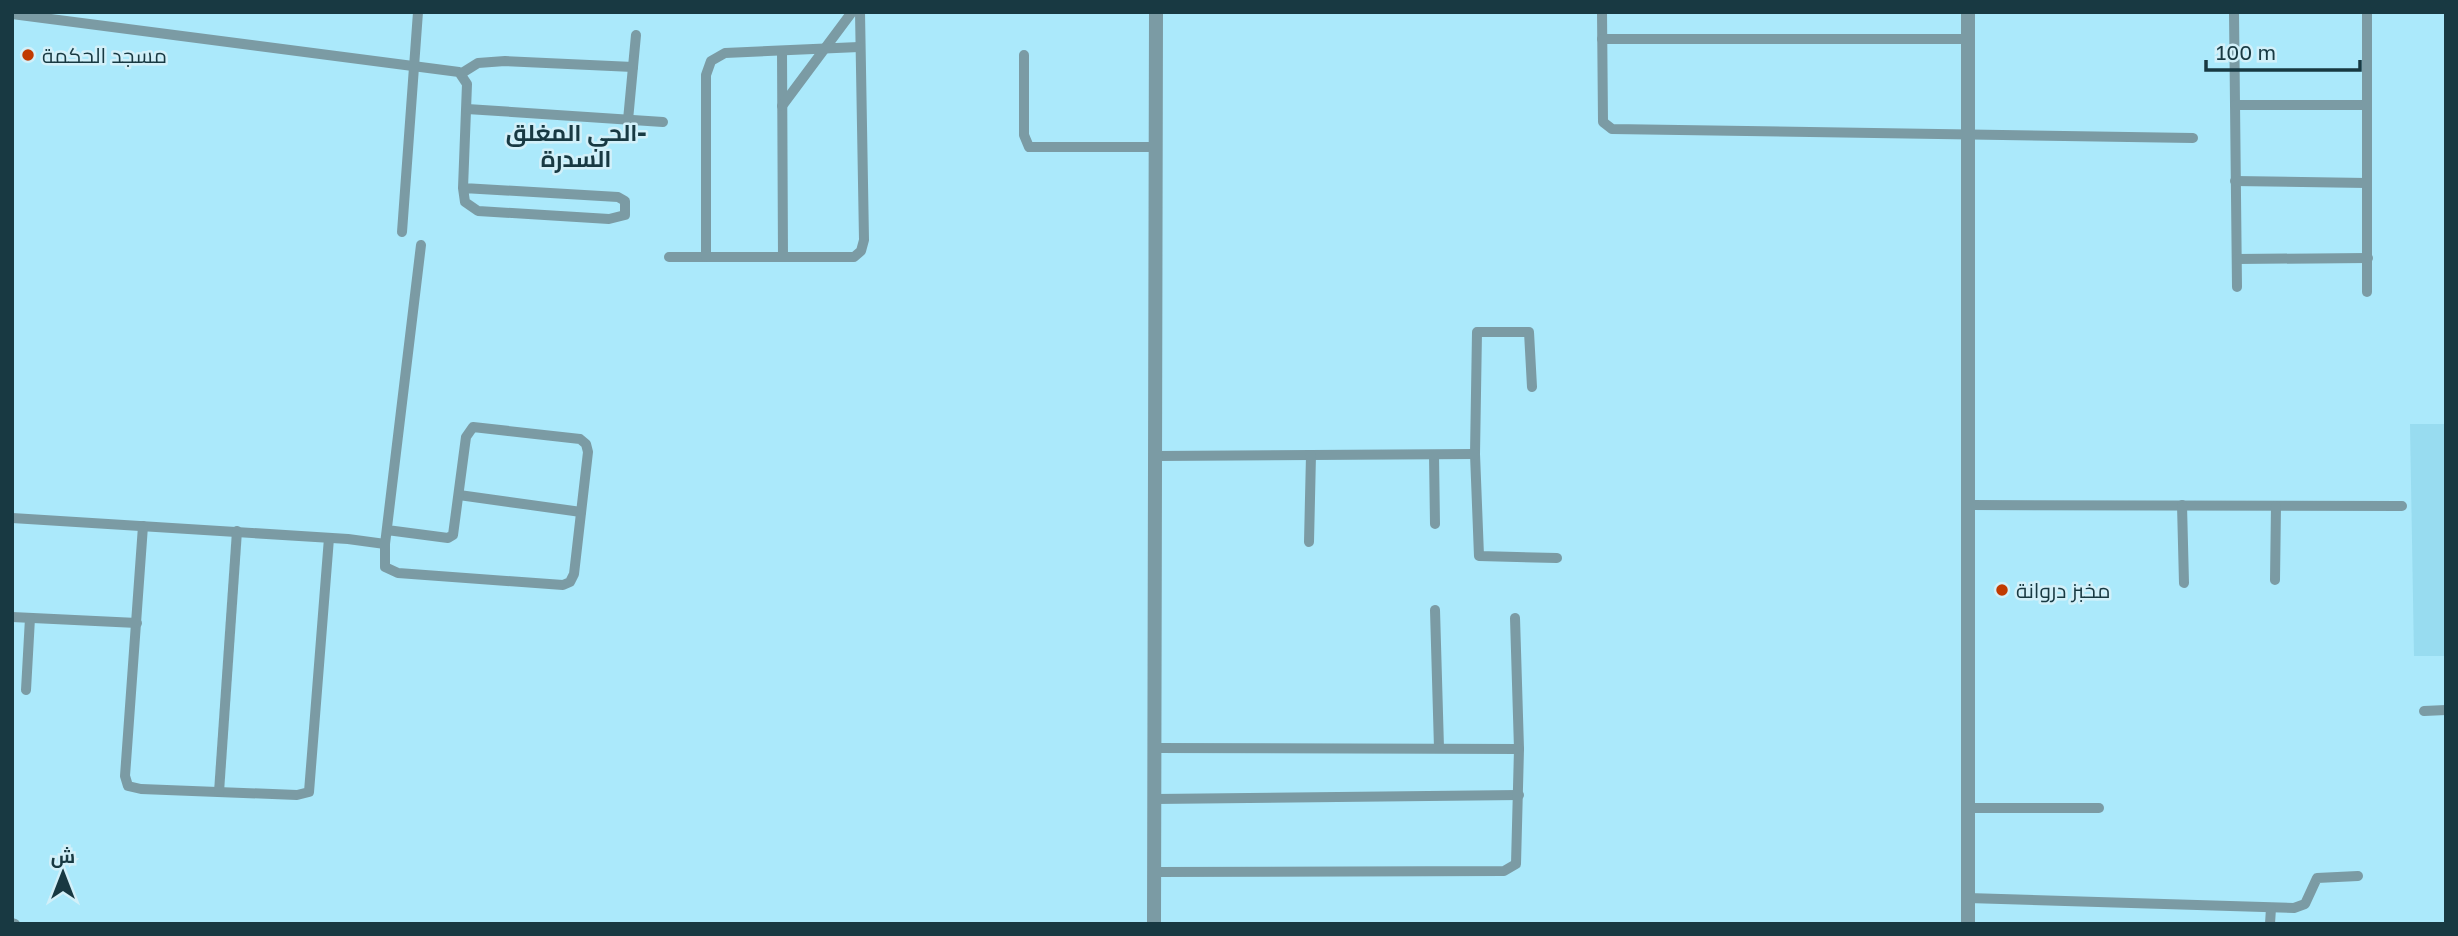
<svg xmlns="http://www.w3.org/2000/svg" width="2458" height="936" viewBox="0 0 2458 936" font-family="'Golos Text',Cairo,sans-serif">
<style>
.built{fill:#98dcf0}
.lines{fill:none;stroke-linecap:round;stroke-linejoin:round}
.minor{stroke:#7b9ba4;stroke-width:10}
.tertiary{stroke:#7b9ba4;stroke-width:14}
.poi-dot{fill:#c13a00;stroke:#d2f0f9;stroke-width:2.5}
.labels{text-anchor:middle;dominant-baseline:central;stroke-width:5;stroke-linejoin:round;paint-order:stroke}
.poi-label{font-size:21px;fill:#183942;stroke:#d2f0f9;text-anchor:start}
.neighbourhood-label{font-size:23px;font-weight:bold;fill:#183942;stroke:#d2f0f9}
</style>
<rect width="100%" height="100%" fill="#abe9fb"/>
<polygon class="built" points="2410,424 2446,424 2446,656 2414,656"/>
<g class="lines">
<g class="minor">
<polyline points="1602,12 1603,122 1612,129 2193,138"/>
<polyline points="2234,12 2237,287"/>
<polyline points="12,14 459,72 467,84 463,188 465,202 478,211 609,219 625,215 625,201 618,197 463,188"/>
<polyline points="1602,39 1968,39"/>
<polyline points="782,51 783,257"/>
<polyline points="1024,55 1024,135 1029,147 1156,147"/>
<polyline points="462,73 478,63 505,61 633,67"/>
<polyline points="2235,105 2367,105"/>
<polyline points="782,106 852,12"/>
<polyline points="467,109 663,122"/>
<polyline points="628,120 636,35"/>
<polyline points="2235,181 2367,183"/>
<polyline points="402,232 418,12"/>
<polyline points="669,257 854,257 861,251 864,240 860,12"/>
<polyline points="706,257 706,75 711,61 725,53 859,47"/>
<polyline points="2237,259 2368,258"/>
<polyline points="2367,292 2367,12"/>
<polyline points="1532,387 1529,332 1477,332 1475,454 1479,556 1557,558"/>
<polyline points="1434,455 1435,524"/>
<polyline points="1157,456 1475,454"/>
<polyline points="459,495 581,512"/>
<polyline points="1970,505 2402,506"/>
<polyline points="2182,505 2184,583"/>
<polyline points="12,518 348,539 385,544"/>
<polyline points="143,526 125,776 128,786 141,789 297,795 309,792 329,538"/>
<polyline points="387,530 448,538 453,535 466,437 473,427 580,439 586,444 588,452 574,574 570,582 563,585 398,573 385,567 385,544 421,245"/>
<polyline points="1309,542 1311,455"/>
<polyline points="2275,580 2276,506"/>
<polyline points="1435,610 1439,748"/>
<polyline points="12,617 137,623"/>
<polyline points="1515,618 1519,749"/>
<polyline points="26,690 30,618"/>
<polyline points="2424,711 2446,710"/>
<polyline points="219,792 237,531"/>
<polyline points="1155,799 1519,795"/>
<polyline points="1968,808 2099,808"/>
<polyline points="1155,872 1504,871 1516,864 1519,749 1155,748"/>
<polyline points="1968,898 2294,908 2305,904 2317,878 2358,876"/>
<polyline points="12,923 15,924"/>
<polyline points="2270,924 2271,908"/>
</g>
<g class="tertiary">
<polyline points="1154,924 1156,12"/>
<polyline points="1968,924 1968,12"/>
</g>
</g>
<g class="poi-dot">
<circle cx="28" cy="55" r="7"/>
<circle cx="2002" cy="590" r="7"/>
</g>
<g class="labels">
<g class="poi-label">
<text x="42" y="55">مسجد الحكمة</text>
<text x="2016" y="590">مخبز دروانة</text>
</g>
<g class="neighbourhood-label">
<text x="576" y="132">الحي المغلق-<tspan x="576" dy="26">السدرة</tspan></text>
</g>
</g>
<rect width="2458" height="936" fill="none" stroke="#183942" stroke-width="28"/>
<g transform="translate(63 873)" stroke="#d2f0f9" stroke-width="5" paint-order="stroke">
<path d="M0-5L12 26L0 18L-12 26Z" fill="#183942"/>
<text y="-10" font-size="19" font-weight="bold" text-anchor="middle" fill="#183942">ش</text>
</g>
<path d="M2206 60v10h154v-10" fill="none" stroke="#183942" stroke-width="3.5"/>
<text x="2216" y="60" font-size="21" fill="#183942" stroke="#d2f0f9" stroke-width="5" paint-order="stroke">100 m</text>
</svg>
